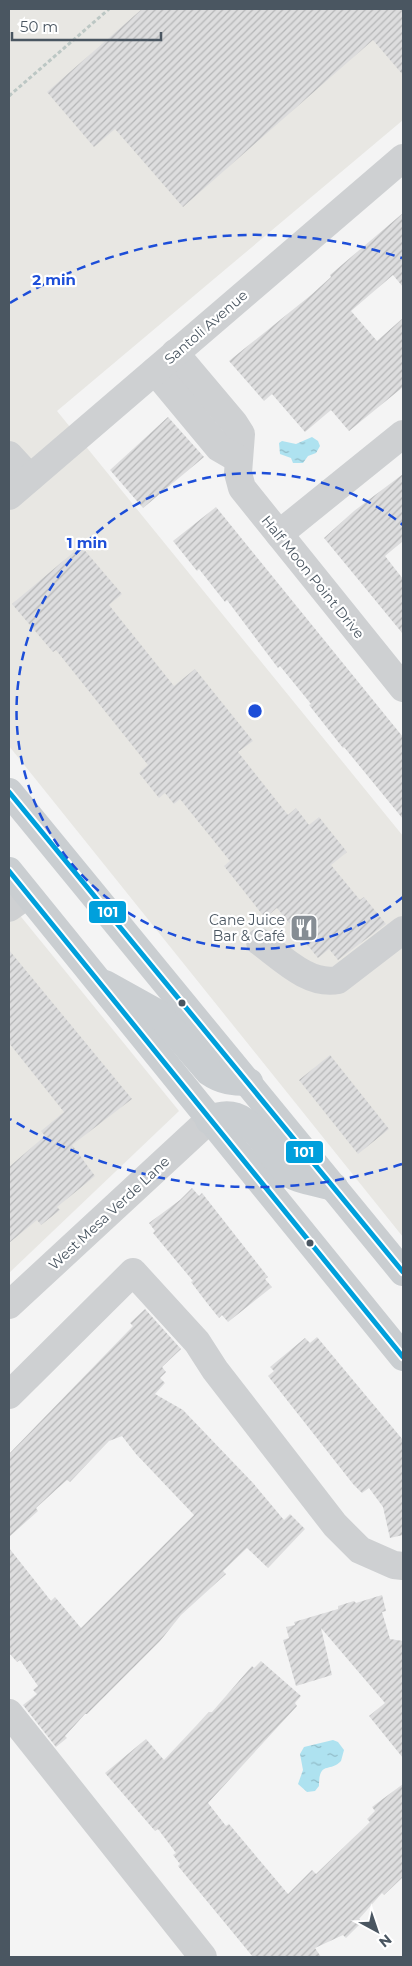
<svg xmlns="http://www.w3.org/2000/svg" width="412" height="1966" viewBox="0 0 412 1966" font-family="Montserrat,sans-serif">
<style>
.commercial{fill:#e8e7e3}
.water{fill:url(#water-ripples)}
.building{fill:url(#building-hatch)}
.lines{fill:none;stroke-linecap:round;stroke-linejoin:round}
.path{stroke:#bcc7c4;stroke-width:3;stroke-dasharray:4 2.5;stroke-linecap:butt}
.minor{stroke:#ced0d2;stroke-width:28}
.major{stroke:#caced1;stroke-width:28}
.bus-1-casing{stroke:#fff;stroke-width:9}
.bus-1{stroke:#00a0dc;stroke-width:5}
.ring{fill:none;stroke:#1d4ed8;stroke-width:2.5;stroke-dasharray:9 6}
.bus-dot{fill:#4a5661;stroke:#fff;stroke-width:2}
.labels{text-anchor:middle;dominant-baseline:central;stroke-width:4.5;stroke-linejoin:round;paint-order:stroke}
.street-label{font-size:14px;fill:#4a5661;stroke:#fff}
.poi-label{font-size:14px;fill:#4a5661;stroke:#fff;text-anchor:end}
.centre{fill:#1d4ed8;stroke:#fff;stroke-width:2.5}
.ring-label{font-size:15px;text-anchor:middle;font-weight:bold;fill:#1d4ed8;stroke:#fff;stroke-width:4.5;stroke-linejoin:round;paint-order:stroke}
.line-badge{stroke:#fff;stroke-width:2}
.badge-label{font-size:14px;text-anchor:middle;font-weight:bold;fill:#fff}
</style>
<defs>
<pattern id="water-ripples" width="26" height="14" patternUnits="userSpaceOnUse" patternTransform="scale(1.25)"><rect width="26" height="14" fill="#aee2f0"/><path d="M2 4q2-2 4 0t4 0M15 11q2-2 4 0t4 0" fill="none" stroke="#90bac6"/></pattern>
<pattern id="building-hatch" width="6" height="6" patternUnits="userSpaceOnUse" patternTransform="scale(1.25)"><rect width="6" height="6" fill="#ddddde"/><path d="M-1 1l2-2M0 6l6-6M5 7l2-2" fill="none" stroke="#b5b6b7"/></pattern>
</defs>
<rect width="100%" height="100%" fill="#f4f4f4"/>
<g class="commercial">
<polygon points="9,9 403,9 403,120 57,411 403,836 403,1237 9,746"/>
<polygon points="9,902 179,1111 9,1273"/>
</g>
<g class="water">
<polygon points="312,437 318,441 320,446 316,453 308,456 303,463 293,463 291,458 280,454 279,443 282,441 296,444"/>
<path d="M 333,1740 L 338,1742 L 344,1750 L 341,1761 C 330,1773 319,1760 319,1786 L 315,1791 L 307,1792 L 298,1784 L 303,1770 L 300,1754 L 304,1747 Z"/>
</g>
<g class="building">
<polygon points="142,9 403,9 403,75 373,40 183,207 115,129 94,147 47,92"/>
<polygon points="403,213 403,287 393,275 351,311 377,341 403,318 403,387 349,431 331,410 305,432 272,394 264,401 229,361 311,295 331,277 330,275"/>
<polygon points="168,417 204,457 143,508 110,470"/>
<polygon points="403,474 403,541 385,556 403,579 403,634 324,538 354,511"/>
<polygon points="216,507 403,737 403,819 344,747 343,748 309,705 311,704 280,666 278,668 227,600 225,602 199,569 197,571 173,541"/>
<polygon points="81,546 122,594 109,605 174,686 195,669 253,741 238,752 288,815 296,808 309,825 319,817 347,852 331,865 360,900 364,897 386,924 338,960 329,949 318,958 277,908 265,918 224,866 230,861 180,799 174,804 165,793 159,798 139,773 148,765 56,650 53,652 12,604"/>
<polygon points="9,950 132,1099 72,1145 95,1176 57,1207 60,1210 41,1225 37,1220 9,1243 9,1167 45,1136 41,1131 64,1112 9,1043"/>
<polygon points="330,1055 389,1129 358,1154 299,1080"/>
<polygon points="192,1188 199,1196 202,1193 268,1277 265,1279 272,1287 228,1322 222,1315 219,1318 207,1303 191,1282 193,1281 153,1233 155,1231 149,1223 180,1200"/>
<polygon points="145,1309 181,1349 162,1367 166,1372 160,1378 165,1383 155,1394 183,1410 253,1483 284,1520 290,1514 305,1529 268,1568 247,1548 223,1571 226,1574 181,1615 160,1641 87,1714 85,1714 65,1736 67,1738 56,1747 23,1705 37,1694 33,1690 38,1686 20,1660 17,1662 9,1653 9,1548 51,1601 55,1597 81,1628 194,1515 136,1454 122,1436 109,1441 70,1482 67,1480 59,1487 36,1508 38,1511 9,1537 9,1454 133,1326 130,1323"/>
<polygon points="317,1337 403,1440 403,1535 390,1538 383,1507 369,1488 362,1493 353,1484 268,1376 274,1371 270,1367 305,1338 310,1343"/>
<polygon points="382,1595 386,1611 382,1612 390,1639 403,1641 403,1758 369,1716 385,1703 321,1628 332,1675 296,1686 283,1640 289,1638 286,1627 295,1625 294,1622 338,1609 338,1606 354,1601 356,1603"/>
<polygon points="261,1661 301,1696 295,1703 297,1706 208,1803 226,1826 229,1824 288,1894 312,1870 316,1874 370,1822 367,1819 375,1811 372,1807 403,1784 403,1877 384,1895 382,1893 359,1919 362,1922 346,1938 343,1935 315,1948 321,1957 253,1957 178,1866 180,1864 173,1855 176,1853 158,1829 155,1831 105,1773 146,1739 164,1760 209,1712 212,1712 252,1666 254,1668"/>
</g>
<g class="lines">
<polyline class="path" points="9,96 109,9"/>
<g class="minor">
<polyline points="175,353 234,423 241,434 238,473 242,488 403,688"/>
<polyline points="155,371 219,448 238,459"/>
<polyline points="9,455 30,478"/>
<polyline points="9,496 403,158"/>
<polyline points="279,534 403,434"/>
<polyline points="9,908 27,895"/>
<path d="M 260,942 C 282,958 309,986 338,980 L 403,930"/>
<polyline points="9,1305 209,1120"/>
<polyline points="9,1395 133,1272 197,1342 215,1370 335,1525 360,1550 394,1565 403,1566"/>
<polyline points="9,1713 203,1957"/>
</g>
<g class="major">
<polyline points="9,792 403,1272"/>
<polyline points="9,871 403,1357"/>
<path d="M 105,984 L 159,1014 L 209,1072 C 222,1081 233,1082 249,1082"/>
<path d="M 209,1120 C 252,1099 266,1156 290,1174 C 298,1180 324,1184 334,1187"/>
</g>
<defs>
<g id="bus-1">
<polyline points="9,792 403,1272"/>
<polyline points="9,871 403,1357"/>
</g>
</defs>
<use href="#bus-1" class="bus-1-casing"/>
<use href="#bus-1" class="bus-1"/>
</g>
<g class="ring">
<path d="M403 897A238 238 0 1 1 403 525"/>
<path d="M402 1164A476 476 0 0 1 10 1119M10 303A476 476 0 0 1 402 258"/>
</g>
<defs>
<symbol id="restaurant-square" viewBox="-11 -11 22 22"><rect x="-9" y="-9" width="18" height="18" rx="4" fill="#868d94" stroke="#fff"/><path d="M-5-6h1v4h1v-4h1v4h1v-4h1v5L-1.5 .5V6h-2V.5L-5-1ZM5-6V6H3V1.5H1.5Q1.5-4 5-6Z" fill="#fff"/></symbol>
</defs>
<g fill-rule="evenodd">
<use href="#restaurant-square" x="288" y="912" width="32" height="32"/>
</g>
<g class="bus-dot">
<circle cx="182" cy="1003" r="4.5"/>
<circle cx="310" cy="1243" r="4.5"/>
</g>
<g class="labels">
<g class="street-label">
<text transform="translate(206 327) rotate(-41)">Santoli Avenue</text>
<text transform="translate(313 577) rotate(51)">Half Moon Point Drive</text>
<text transform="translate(109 1213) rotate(-43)">West Mesa Verde Lane</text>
</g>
<g class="poi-label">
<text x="285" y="920">Cane Juice<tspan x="285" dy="16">Bar &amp; Café</tspan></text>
</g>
</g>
<circle cx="255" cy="711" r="8" class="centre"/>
<g class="ring-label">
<text x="54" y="285">2 min</text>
<text x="87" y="548">1 min</text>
</g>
<g class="line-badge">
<rect x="88" y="900" width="39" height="24" rx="5" fill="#00a0dc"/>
<rect x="285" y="1140" width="39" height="24" rx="5" fill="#00a0dc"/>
</g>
<g class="badge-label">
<text x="108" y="917">101</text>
<text x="304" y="1157">101</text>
</g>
<rect width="412" height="1966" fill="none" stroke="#4a5661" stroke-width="20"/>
<g transform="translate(377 1931) rotate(140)" stroke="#ffffff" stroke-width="4" paint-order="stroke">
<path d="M0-4L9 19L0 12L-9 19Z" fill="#4a5661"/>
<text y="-8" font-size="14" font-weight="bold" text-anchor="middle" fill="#4a5661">N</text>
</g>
<path d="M12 32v8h149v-8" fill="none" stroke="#4a5661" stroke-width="2.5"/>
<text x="20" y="32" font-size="15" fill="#4a5661" stroke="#ffffff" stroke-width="4" paint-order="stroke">50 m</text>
</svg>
